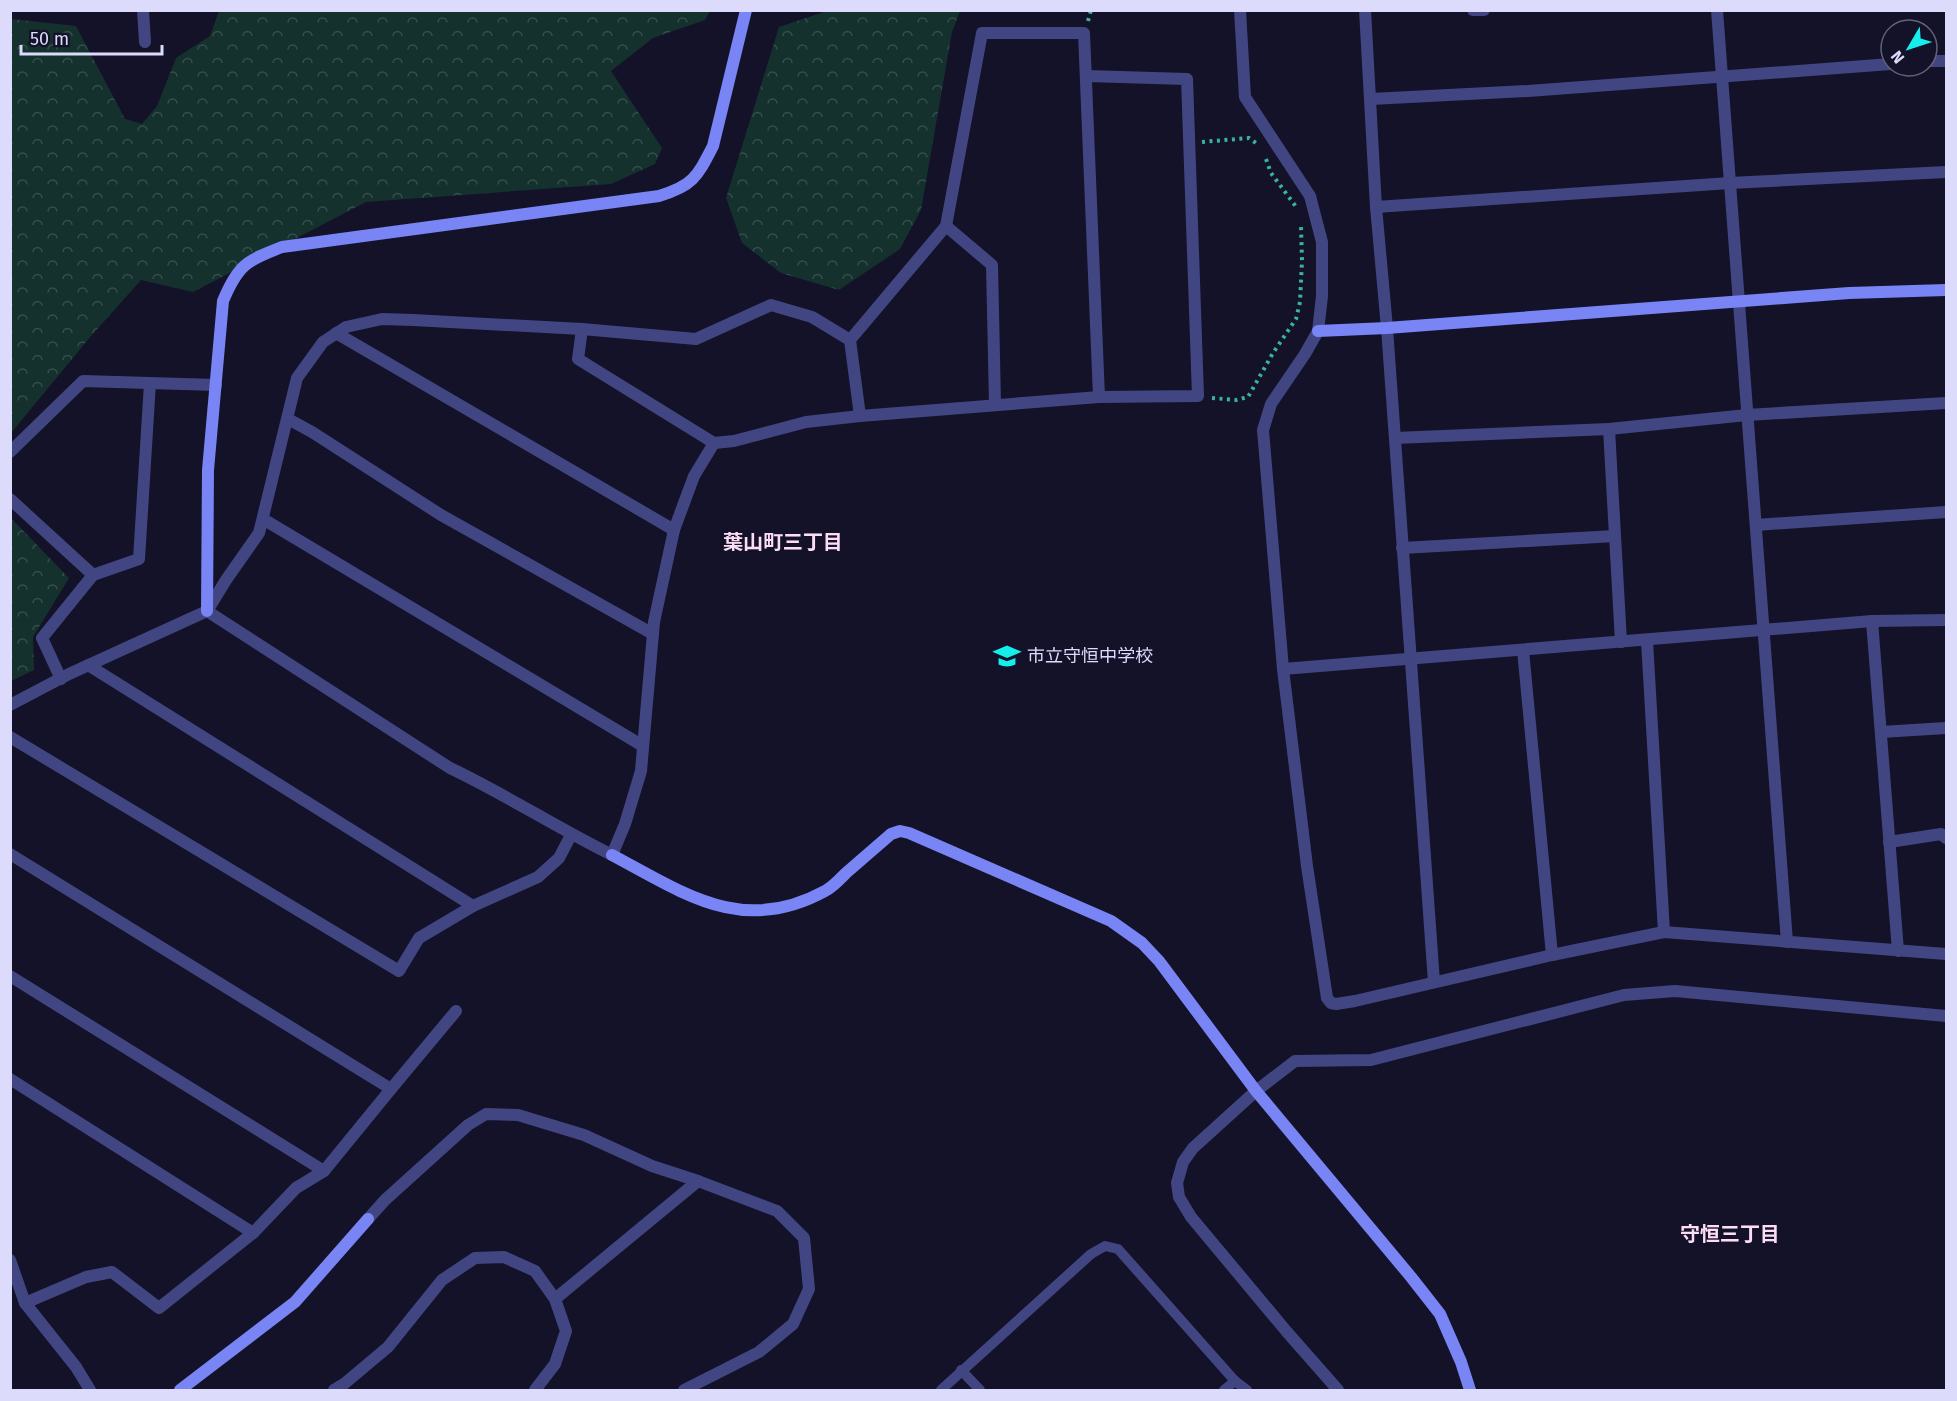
<svg xmlns="http://www.w3.org/2000/svg" width="1957" height="1401" viewBox="0 0 1957 1401" font-family="'Fira Sans','Noto Sans JP',sans-serif">
<style>
.forest{fill:url(#forest-crowns)}
.lines{fill:none;stroke-linecap:round;stroke-linejoin:round}
.path{stroke:#39b39e;stroke-width:4;stroke-dasharray:3 4.5;stroke-linecap:butt}
.lane{stroke:#414683;stroke-width:10}
.street{stroke:#414683;stroke-width:12}
.secondary{stroke:#7984f5;stroke-width:12}
.labels{text-anchor:middle;dominant-baseline:central;stroke-width:4.5;stroke-linejoin:round;paint-order:stroke}
.poi-label{font-size:18px;fill:#dcdbfc;stroke:#131228;text-anchor:start}
.neighbourhood-label{font-size:20px;font-weight:bold;fill:#fdddf5;stroke:#131228}
</style>
<defs>
<pattern id="forest-crowns" width="20" height="18" patternUnits="userSpaceOnUse" patternTransform="scale(1.5)"><rect width="20" height="18" fill="#15312d"/><path d="M2 6a3 3 0 1 1 6 0M12 15a3 3 0 1 1 6 0" fill="none" stroke="#364e4c"/></pattern>
</defs>
<rect width="100%" height="100%" fill="#131228"/>
<g class="forest">
<polygon points="219,11 710,11 705,20 653,38 611,71 662,148 655,164 611,184 366,202 193,292 141,280 91,336 11,433 11,19 76,26 125,119 142,124 157,106 176,58 210,36"/>
<polygon points="827,11 960,11 952,32 921,210 900,249 839,290 781,273 742,243 726,198 779,27"/>
<polygon points="11,518 69,578 33,637 34,670 11,681"/>
</g>
<g class="lines">
<g class="path">
<polyline points="1088,21 1091,10"/>
<polyline points="1202,142 1249,138 1256,143"/>
<polyline points="1266,159 1271,173 1297,208"/>
<polyline points="1212,398 1236,400 1248,397 1273,353 1296,319 1300,302 1302,261 1301,227"/>
</g>
<g class="lane">
<polyline points="961,1370 980,1390"/>
<polyline points="941,1390 1091,1254 1105,1246 1118,1249 1235,1381 1247,1390"/>
<polyline points="1224,1390 1235,1381"/>
</g>
<g class="street">
<polyline points="143,10 145,42"/>
<polyline points="1240,10 1245,97 1310,196 1322,242 1322,296 1318,331 1305,354 1271,404 1263,430 1283,669 1307,866 1327,998 1331,1003 1336,1004 1355,1001 1552,955 1664,932 1946,954"/>
<polyline points="1365,10 1376,207 1387,328 1434,982"/>
<polyline points="1473,10 1484,10"/>
<polyline points="1717,10 1787,942"/>
<polyline points="1927,61 1946,61"/>
<polyline points="1371,99 1528,91 1891,64"/>
<polyline points="1376,207 1730,183 1946,172"/>
<polyline points="946,226 992,265 995,404"/>
<polyline points="582,329 578,359 714,443 734,441 806,422 860,416 1099,397 1198,396 1187,79 1086,76"/>
<polyline points="336,333 674,530"/>
<polyline points="860,416 850,340 946,226 982,33 1084,33 1099,397"/>
<polyline points="288,419 312,432 441,515 653,634"/>
<polyline points="1609,429 1621,642"/>
<polyline points="1395,438 1609,429 1747,415 1946,403"/>
<polyline points="10,452 83,381 216,385"/>
<polyline points="10,499 93,575 139,559 150,383"/>
<polyline points="263,519 643,746"/>
<polyline points="1756,525 1946,512"/>
<polyline points="1402,548 1615,536"/>
<path d="M 207,611 L 450,768 C 505,794 557,828 612,855 L 625,824 L 641,771 L 654,622 L 674,530 L 694,476 L 714,443"/>
<polyline points="1872,621 1898,951"/>
<polyline points="1647,641 1664,932"/>
<polyline points="1523,650 1552,955"/>
<polyline points="88,665 473,906"/>
<polyline points="1283,669 1872,621 1946,620"/>
<polyline points="61,679 42,638 93,575"/>
<polyline points="10,705 69,674 207,611 226,580 259,533 297,378 323,342 346,327 382,319 413,320 582,329 696,339 771,305 812,317 850,340"/>
<polyline points="1881,732 1946,728"/>
<polyline points="10,737 399,971 419,938 473,906 538,877 559,858 571,835"/>
<polyline points="1889,842 1941,834 1946,838"/>
<polyline points="10,854 391,1089 324,1171 296,1188 253,1233 159,1308 112,1272 86,1277 25,1303"/>
<polyline points="10,976 324,1171"/>
<polyline points="10,1079 253,1233"/>
<polyline points="391,1089 456,1011"/>
<polyline points="368,1219 385,1200 468,1125 486,1114 518,1115 584,1135 652,1166 698,1181 777,1211 804,1238 809,1289 793,1324 759,1352 684,1390"/>
<polyline points="10,1260 25,1303 76,1367 90,1390"/>
<polyline points="555,1299 698,1181"/>
<polyline points="334,1390 344,1384 388,1347 442,1280 475,1258 504,1257 535,1271 555,1299 566,1331 555,1364 535,1390"/>
<polyline points="1338,1390 1287,1332 1191,1217 1179,1197 1177,1183 1183,1162 1193,1148 1256,1091 1295,1061 1371,1060 1624,995 1675,991 1946,1016"/>
</g>
<g class="secondary">
<polyline points="1318,331 1387,328 1849,293 1946,290"/>
<path d="M 207,611 L 208,470 L 223,301 C 238,265 246,261 282,247 L 659,196 C 693,186 697,177 713,146 L 746,10"/>
<path d="M 612,855 C 685,894 743,936 825,891 C 833,887 840,879 846,873 C 861,860 876,847 891,834 L 900,831 L 909,833 L 1111,921 L 1142,943 L 1159,961 L 1256,1091 L 1411,1277 L 1440,1314 L 1461,1362 L 1470,1390"/>
<polyline points="180,1390 295,1302 368,1219"/>
</g>
</g>
<defs>
<symbol id="school-bare" viewBox="-9 -9 18 18"><path d="M0-5L7-2L0 1L-7-2ZM-4 1L0 2.5L4 1V4Q0 6-4 4Z" fill="#16eeec" stroke="#131228" stroke-width="2.5" paint-order="stroke"/></symbol>
</defs>
<g fill-rule="evenodd">
<use href="#school-bare" x="988" y="637" width="38" height="38"/>
</g>
<g class="labels">
<g class="poi-label">
<text x="1027" y="656">市立守恒中学校</text>
</g>
<g class="neighbourhood-label">
<text x="783" y="542">葉山町三丁目</text>
<text x="1730" y="1234">守恒三丁目</text>
</g>
</g>
<rect width="1957" height="1401" fill="none" stroke="#dcdbfc" stroke-width="24"/>
<g transform="translate(1909 48) rotate(231)"><circle r="28" fill="#131228" stroke="#63627d" stroke-width="1.5"/>
<path d="M0-4.5L10 22L0 15L-10 22Z" fill="#16eeec"/>
<text y="-9" font-size="16" font-weight="bold" text-anchor="middle" fill="#dcdbfc">N</text>
</g>
<path d="M21 45v9h141v-9" fill="none" stroke="#dcdbfc" stroke-width="3"/>
<text x="30" y="45" font-size="18" fill="#dcdbfc" stroke="#131228" stroke-width="4.5" paint-order="stroke">50 m</text>
</svg>
